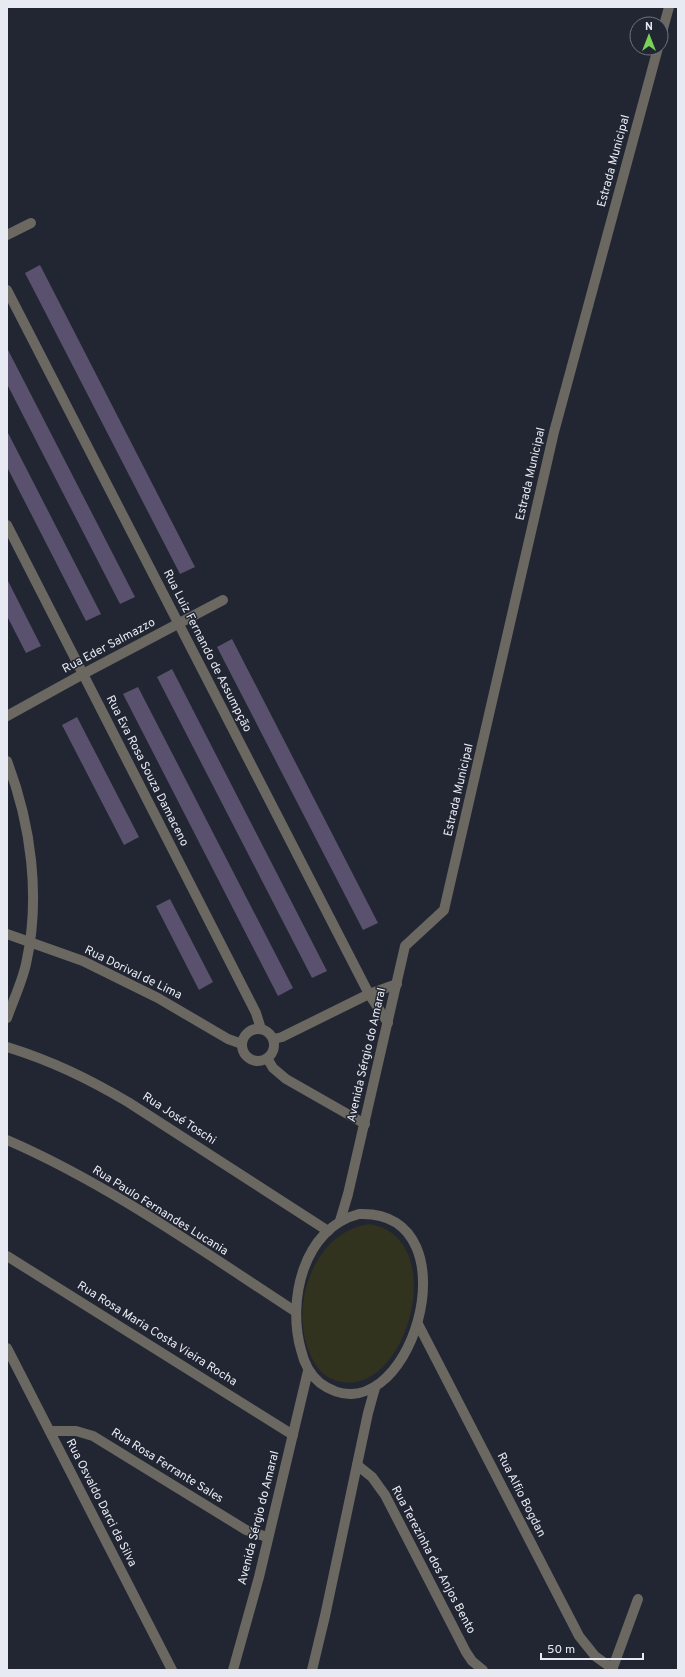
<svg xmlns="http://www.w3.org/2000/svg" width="685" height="1677" viewBox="0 0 685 1677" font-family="Overpass,sans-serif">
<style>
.green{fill:#31331e}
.building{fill:#5a516e}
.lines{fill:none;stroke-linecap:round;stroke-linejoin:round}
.minor{stroke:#6b6862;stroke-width:10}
.labels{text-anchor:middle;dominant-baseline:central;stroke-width:3;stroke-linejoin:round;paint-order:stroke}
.street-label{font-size:12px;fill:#e7eaf2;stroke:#222632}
</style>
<rect width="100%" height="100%" fill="#222632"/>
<path class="green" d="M 369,1224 C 450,1236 409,1392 343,1382 C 332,1381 322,1375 316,1365 C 285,1318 309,1233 369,1224 Z"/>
<g class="building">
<polygon points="40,265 195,567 180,574 25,273"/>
<polygon points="7,348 135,597 120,604 7,384"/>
<polygon points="7,431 101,614 86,621 7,467"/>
<polygon points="7,579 41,646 26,653 7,616"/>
<polygon points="232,639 378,923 363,930 217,647"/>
<polygon points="172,669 327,971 312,978 157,677"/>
<polygon points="138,687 293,988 278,996 123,694"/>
<polygon points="77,717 139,837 124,845 62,725"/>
<polygon points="170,899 213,982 199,990 156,906"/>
</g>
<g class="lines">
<g class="minor">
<polyline points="661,36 669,7"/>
<polyline points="7,235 31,223"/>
<polyline points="7,290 369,994 388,1023"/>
<polyline points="7,525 256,1013 261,1029"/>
<polyline points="7,716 83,674 223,600"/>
<path d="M 7,761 C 31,824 41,897 26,964 C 22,982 13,1001 7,1018"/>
<polyline points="7,934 83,961 158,998 228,1039 242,1044"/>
<circle cx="258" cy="1045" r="16"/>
<polyline points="274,1039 282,1037 369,994 397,984"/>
<path d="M 7,1047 C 52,1061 87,1078 128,1102 L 328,1231"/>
<polyline points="267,1058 273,1068 286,1079 365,1124"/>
<path d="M 7,1140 C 107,1183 204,1252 296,1312"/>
<path d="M 359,1214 C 480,1209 408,1447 320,1383 C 309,1374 304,1363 301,1350 C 287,1301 303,1228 359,1214 Z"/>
<polyline points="340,1221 348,1194 405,946 444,910 554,432 658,48"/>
<polyline points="7,1256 293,1435"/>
<polyline points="418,1324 579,1636 595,1656 613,1669"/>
<polyline points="7,1348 172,1670"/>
<polyline points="50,1431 76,1431 93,1436 246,1530 267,1537"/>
<polyline points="357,1465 372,1477 385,1495 466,1652 472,1661 483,1670"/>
<polyline points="233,1670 259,1577 308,1371"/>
<polyline points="312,1670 325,1616 368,1413 375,1388"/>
<polyline points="612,1670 638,1599"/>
</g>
</g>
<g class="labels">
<g class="street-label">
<text transform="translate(614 161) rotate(-75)">Estrada Municipal</text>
<text transform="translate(531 474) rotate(-77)">Estrada Municipal</text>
<text transform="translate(109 646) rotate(-28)">Rua Eder Salmazzo</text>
<text transform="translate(207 651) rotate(63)">Rua Luiz Fernando de Assumpção</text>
<text transform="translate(147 771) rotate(63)">Rua Eva Rosa Souza Damaceno</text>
<text transform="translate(459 790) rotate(-77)">Estrada Municipal</text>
<text transform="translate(133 973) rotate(26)">Rua Dorival de Lima</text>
<text transform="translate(367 1055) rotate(-77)">Avenida Sérgio do Amaral</text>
<text transform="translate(179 1119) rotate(33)">Rua José Toschi</text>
<text transform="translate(160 1211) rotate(32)">Rua Paulo Fernandes Lucania</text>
<text transform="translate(157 1334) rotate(32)">Rua Rosa Maria Costa Vieira Rocha</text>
<text transform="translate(167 1466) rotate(32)">Rua Rosa Ferrante Sales</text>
<text transform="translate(521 1495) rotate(63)">Rua Alfio Bogdan</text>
<text transform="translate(101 1503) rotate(63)">Rua Osvaldo Darci da Silva</text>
<text transform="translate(259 1518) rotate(-76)">Avenida Sérgio do Amaral</text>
<text transform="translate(433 1560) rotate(62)">Rua Terezinha dos Anjos Bento</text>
</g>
</g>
<rect width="685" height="1677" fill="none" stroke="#e7eaf2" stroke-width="16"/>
<g transform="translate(649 36)"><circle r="19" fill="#222632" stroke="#71747f"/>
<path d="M0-3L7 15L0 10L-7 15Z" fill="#79d157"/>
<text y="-6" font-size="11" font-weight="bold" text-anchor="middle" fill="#e7eaf2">N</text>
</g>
<path d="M541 1653v6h102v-6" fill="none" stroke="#e7eaf2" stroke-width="2"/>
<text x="547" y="1653" font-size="12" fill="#e7eaf2" stroke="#222632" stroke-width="3" paint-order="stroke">50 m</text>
</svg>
